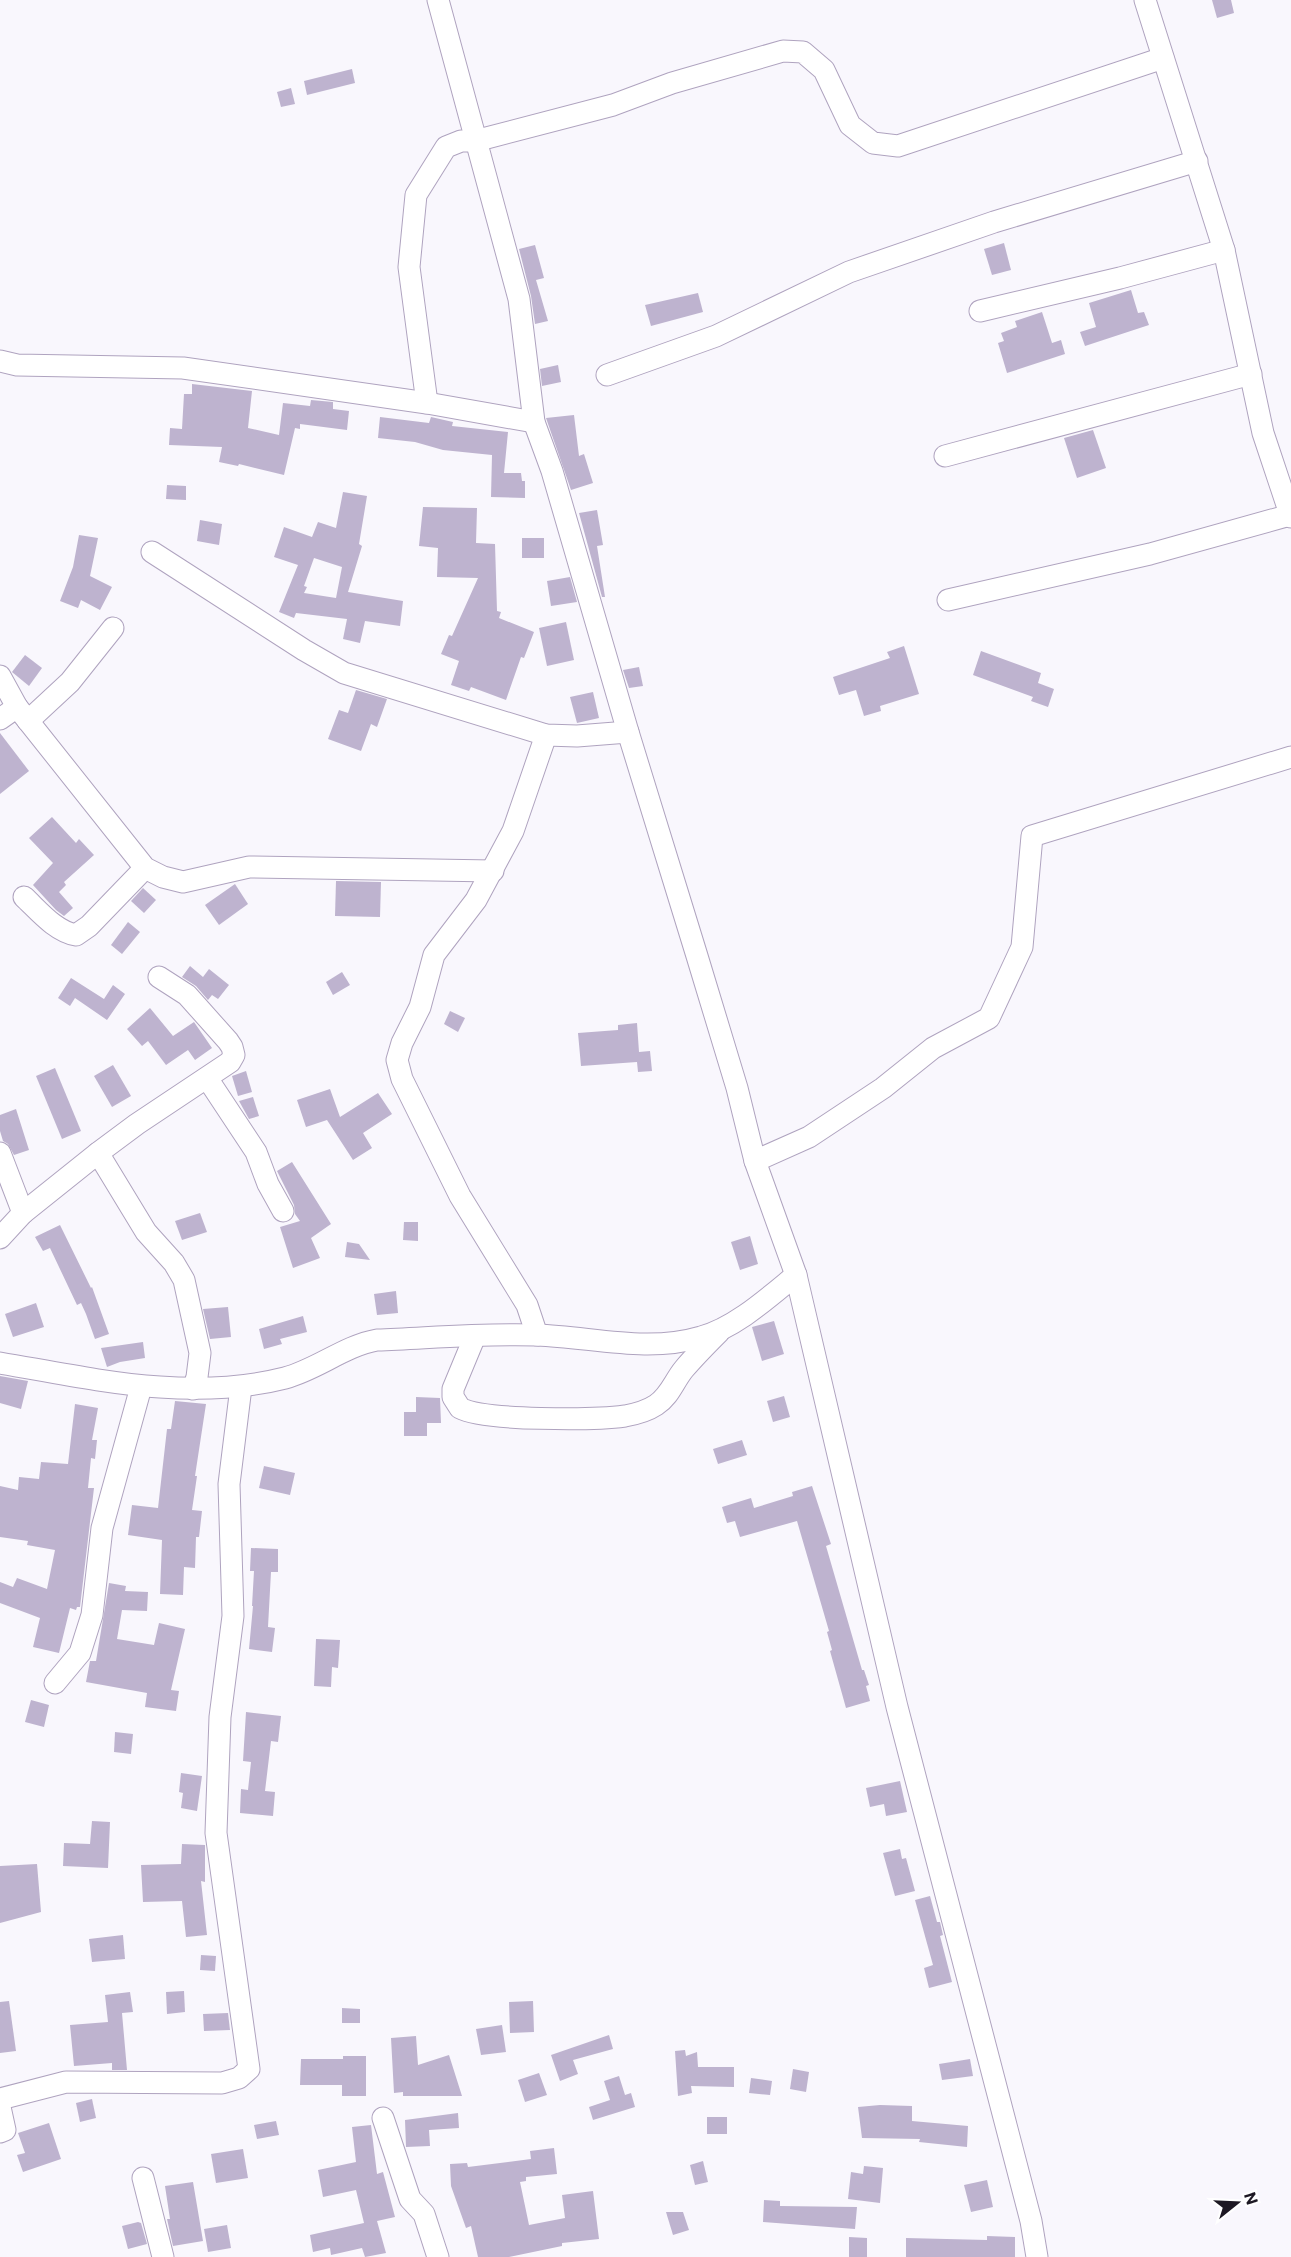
<svg xmlns="http://www.w3.org/2000/svg" width="1291" height="2257" viewBox="0 0 1291 2257" font-family="Commissioner,sans-serif">
<style>
.building{fill:#beb3cf;fill-rule:evenodd}
.lines{fill:none;stroke-linecap:round;stroke-linejoin:round}
.street-casing{stroke:#afa3bf;stroke-width:23}
.street{stroke:#fff;stroke-width:21}
</style>
<rect width="100%" height="100%" fill="#f9f7fd"/>
<g class="building">
<polygon points="1212,0 1231,0 1234,13 1217,18"/>
<polygon points="352,69 355,83 307,95 304,81"/>
<polygon points="291,88 295,104 281,107 277,92"/>
<polygon points="1004,243 1011,270 992,275 984,249"/>
<polygon points="535,245 544,278 536,280 548,321 535,324 531,296 519,249"/>
<polygon points="1131,290 1138,313 1144,312 1149,325 1085,346 1080,332 1096,327 1089,303"/>
<polygon points="698,293 703,312 651,326 645,305"/>
<polygon points="1042,312 1052,343 1061,340 1065,354 1007,373 998,343 1004,341 1001,333 1017,327 1015,321"/>
<polygon points="558,365 561,382 542,386 540,369"/>
<polygon points="192,384 252,391 248,428 279,435 283,403 310,406 311,400 333,402 333,409 349,411 347,430 300,424 300,429 295,428 284,475 239,464 238,466 219,462 222,447 169,445 170,428 182,429 184,394 192,394"/>
<polygon points="574,415 579,456 584,454 593,483 571,490 546,418"/>
<polygon points="380,417 429,423 431,417 453,422 452,426 508,432 504,473 521,473 522,481 525,481 525,498 491,497 492,455 443,450 415,442 378,438"/>
<polygon points="1093,430 1106,468 1077,478 1064,438"/>
<polygon points="167,485 186,486 186,500 166,499"/>
<path d="M 343,492 L 367,496 L 359,544 L 362,546 L 348,592 L 403,601 L 400,626 L 365,621 L 360,643 L 343,639 L 347,619 L 296,613 L 294,618 L 279,612 L 298,565 L 274,557 L 284,527 L 312,537 L 318,522 L 336,528 ZM 314,558 L 342,567 L 336,598 L 304,593 L 307,587 L 304,586 Z"/>
<polygon points="423,507 477,508 476,543 495,544 497,611 501,612 499,618 534,632 524,658 521,657 506,700 471,687 469,691 451,685 459,661 441,654 449,635 452,636 478,578 437,577 438,548 419,546"/>
<polygon points="597,510 603,545 597,546 605,597 602,597 579,513"/>
<polygon points="200,520 222,524 219,545 197,541"/>
<polygon points="79,535 98,538 90,576 112,587 100,610 81,600 78,608 60,601 73,567"/>
<rect x="522" y="538" width="22" height="20"/>
<polygon points="570,577 577,602 551,606 547,581"/>
<polygon points="566,622 574,660 547,666 539,628"/>
<polygon points="904,646 919,694 880,706 881,711 864,716 856,690 839,695 833,677 890,658 887,652"/>
<polygon points="981,651 1041,673 1038,683 1054,689 1048,707 1031,701 1033,697 973,675"/>
<polygon points="25,655 42,668 29,686 12,672"/>
<polygon points="639,667 643,686 629,688 623,670"/>
<polygon points="356,690 387,699 377,727 371,724 361,751 328,739 339,710 348,713"/>
<polygon points="593,692 599,718 577,723 570,697"/>
<polygon points="0,733 29,771 0,794"/>
<polygon points="52,817 76,843 79,839 94,855 64,882 66,885 59,892 73,908 64,916 56,910 33,885 53,863 29,838"/>
<polygon points="336,881 381,882 380,917 335,916"/>
<polygon points="235,884 248,904 219,925 205,905"/>
<polygon points="143,888 156,900 144,913 131,901"/>
<polygon points="128,922 140,932 122,954 111,945"/>
<polygon points="190,966 203,977 209,969 229,985 218,999 212,995 208,1000 196,986 182,977"/>
<polygon points="342,972 350,985 333,995 326,982"/>
<polygon points="71,978 104,999 113,985 125,994 107,1020 75,998 70,1006 58,998"/>
<polygon points="150,1008 173,1036 194,1022 212,1048 195,1060 188,1050 166,1065 148,1041 142,1046 127,1029"/>
<polygon points="450,1011 465,1018 458,1032 444,1024"/>
<polygon points="637,1023 639,1052 650,1051 652,1071 638,1072 637,1062 581,1066 578,1033 618,1030 618,1025"/>
<polygon points="113,1065 131,1096 112,1107 94,1076"/>
<polygon points="55,1068 81,1131 62,1139 36,1076"/>
<polygon points="246,1071 252,1092 238,1096 232,1076"/>
<polygon points="330,1089 340,1117 378,1093 392,1114 363,1133 372,1148 353,1160 327,1120 306,1127 297,1100"/>
<polygon points="253,1097 259,1116 249,1119 239,1101"/>
<polygon points="16,1109 29,1150 14,1155 8,1144 3,1141 0,1131 0,1115"/>
<polygon points="292,1162 331,1224 311,1238 320,1258 293,1268 280,1227 300,1221 295,1214 294,1205 277,1171"/>
<polygon points="200,1213 207,1232 182,1240 175,1221"/>
<polygon points="404,1222 418,1222 418,1241 403,1240"/>
<polygon points="60,1225 91,1288 92,1287 109,1334 95,1339 86,1314 81,1303 77,1305 50,1248 43,1251 35,1237"/>
<polygon points="750,1236 758,1264 740,1270 731,1242"/>
<polygon points="347,1242 359,1244 370,1260 345,1257"/>
<polygon points="396,1291 398,1313 377,1315 374,1294"/>
<polygon points="36,1303 44,1327 13,1337 5,1314"/>
<polygon points="228,1307 231,1337 210,1339 203,1309"/>
<polygon points="303,1316 307,1332 280,1339 282,1344 264,1349 259,1329"/>
<polygon points="774,1321 784,1354 762,1361 752,1327"/>
<polygon points="143,1342 145,1358 120,1362 107,1367 101,1348"/>
<polygon points="0,1376 28,1381 21,1409 0,1403"/>
<polygon points="784,1396 790,1417 773,1422 767,1401"/>
<polygon points="416,1397 440,1398 441,1423 427,1423 427,1436 404,1436 404,1412 416,1412"/>
<polygon points="175,1401 206,1404 195,1476 197,1476 192,1510 202,1511 199,1537 196,1537 195,1568 184,1567 183,1595 160,1594 162,1540 128,1535 132,1505 158,1508 167,1429 171,1429"/>
<polygon points="75,1404 98,1408 92,1440 97,1440 95,1459 91,1458 88,1488 94,1488 80,1607 77,1607 76,1610 70,1608 59,1653 33,1647 40,1618 0,1603 0,1582 13,1587 17,1578 47,1589 55,1550 27,1545 28,1541 0,1537 0,1486 18,1490 19,1477 39,1479 41,1462 68,1464"/>
<polygon points="742,1440 747,1455 718,1464 713,1449"/>
<polygon points="264,1466 295,1473 290,1495 259,1488"/>
<polygon points="812,1486 831,1544 826,1546 862,1670 864,1670 869,1685 866,1686 870,1701 846,1708 830,1651 832,1650 827,1632 829,1631 797,1521 740,1537 735,1521 727,1523 722,1507 751,1498 754,1508 793,1496 792,1492"/>
<polygon points="251,1548 278,1549 278,1572 271,1572 268,1627 275,1628 272,1652 249,1649 253,1606 252,1606 254,1571 250,1571"/>
<polygon points="109,1583 126,1586 125,1591 148,1592 147,1611 122,1610 117,1639 154,1645 159,1623 185,1629 171,1690 179,1691 176,1711 145,1707 147,1693 86,1682 90,1661 96,1661"/>
<polygon points="316,1639 340,1640 338,1668 332,1667 331,1687 314,1686"/>
<polygon points="31,1700 49,1705 44,1727 25,1722"/>
<polygon points="246,1712 281,1716 278,1742 271,1741 265,1791 275,1792 273,1816 240,1813 241,1789 248,1790 251,1762 243,1761"/>
<polygon points="115,1732 133,1734 131,1754 114,1752"/>
<polygon points="181,1773 202,1776 197,1811 181,1808 183,1793 179,1792"/>
<polygon points="900,1781 907,1812 886,1816 884,1804 870,1807 866,1788"/>
<polygon points="92,1821 110,1822 108,1868 63,1866 64,1843 90,1844"/>
<polygon points="182,1844 205,1845 205,1882 201,1881 207,1935 186,1937 182,1901 143,1902 141,1865 181,1864"/>
<polygon points="900,1849 902,1859 906,1858 915,1891 895,1896 883,1853"/>
<polygon points="37,1864 41,1912 0,1923 0,1866"/>
<polygon points="930,1896 937,1922 940,1922 943,1935 940,1936 952,1982 929,1988 924,1968 933,1965 915,1900"/>
<polygon points="123,1935 125,1959 92,1962 89,1939"/>
<polygon points="201,1955 216,1956 215,1971 200,1970"/>
<polygon points="184,1991 185,2012 167,2014 166,1992"/>
<polygon points="130,1992 133,2012 122,2013 127,2070 112,2070 112,2063 74,2066 70,2025 108,2022 105,1995"/>
<polygon points="9,2001 16,2051 0,2053 0,2002"/>
<polygon points="533,2001 534,2032 510,2033 509,2002"/>
<polygon points="342,2008 360,2009 360,2023 342,2023"/>
<polygon points="228,2013 230,2030 204,2031 203,2014"/>
<polygon points="502,2025 506,2052 481,2055 476,2029"/>
<polygon points="609,2035 613,2049 573,2060 578,2074 560,2081 551,2055"/>
<polygon points="416,2036 418,2065 449,2055 462,2096 403,2096 403,2092 394,2093 391,2038"/>
<polygon points="685,2050 686,2056 697,2052 698,2067 734,2067 734,2087 691,2086 692,2093 678,2096 675,2051"/>
<polygon points="343,2056 366,2056 366,2096 342,2096 342,2085 300,2085 301,2059 343,2059"/>
<polygon points="970,2059 973,2076 942,2080 939,2064"/>
<polygon points="793,2069 809,2072 806,2092 790,2089"/>
<polygon points="539,2073 547,2095 525,2102 518,2080"/>
<polygon points="619,2076 625,2095 631,2093 635,2107 593,2120 589,2107 610,2100 604,2081"/>
<polygon points="751,2078 772,2081 770,2095 749,2093"/>
<polygon points="92,2099 96,2118 80,2122 76,2103"/>
<polygon points="880,2105 912,2106 912,2121 968,2126 967,2147 919,2142 920,2139 862,2138 858,2107"/>
<polygon points="458,2113 459,2128 429,2130 430,2146 406,2147 405,2120"/>
<rect x="707" y="2117" width="20" height="17"/>
<polygon points="276,2121 279,2135 257,2139 254,2125"/>
<polygon points="49,2123 61,2159 23,2172 17,2155 25,2153 18,2133"/>
<polygon points="371,2125 377,2174 383,2172 395,2217 377,2221 386,2253 365,2257 362,2248 331,2255 330,2248 313,2252 310,2235 364,2223 356,2190 323,2197 318,2170 356,2162 352,2127"/>
<polygon points="554,2148 557,2174 526,2177 526,2181 520,2182 529,2225 565,2218 562,2195 593,2191 599,2239 562,2243 562,2246 509,2257 478,2257 471,2226 466,2228 451,2186 450,2164 467,2163 468,2167 531,2159 530,2151"/>
<polygon points="243,2149 248,2178 216,2183 211,2154"/>
<polygon points="703,2161 708,2182 695,2185 690,2165"/>
<polygon points="864,2166 883,2168 880,2203 848,2199 851,2172 863,2174"/>
<polygon points="987,2180 993,2207 971,2212 964,2185"/>
<polygon points="193,2182 203,2241 173,2246 167,2219 170,2219 165,2186"/>
<polygon points="764,2200 780,2201 780,2206 857,2207 855,2229 763,2222"/>
<polygon points="666,2212 683,2212 689,2230 673,2235"/>
<polygon points="138,2222 141,2223 147,2244 128,2249 122,2226"/>
<polygon points="227,2225 231,2248 208,2252 204,2229"/>
<polygon points="987,2236 1015,2237 1015,2257 906,2257 906,2238 987,2240"/>
<polygon points="849,2237 867,2238 867,2257 849,2257"/>
</g>
<g class="lines">
<defs>
<g id="street">
<polyline points="438,0 519,299 534,422 552,471 628,732 697,956 737,1088 755,1161 796,1275 897,1707 1031,2221 1037,2257"/>
<polyline points="1145,0 1224,250 1263,433 1291,517"/>
<polyline points="980,311 1120,278 1224,250"/>
<polyline points="0,361 17,365 183,368 427,403 534,422"/>
<polyline points="607,375 716,336 849,272 994,222 1197,161"/>
<polyline points="427,403 409,267 416,195 446,147 461,141 475,141 613,105 672,83 783,51 803,52 824,70 850,125 873,143 898,146 1163,58"/>
<polyline points="945,456 1251,374"/>
<polyline points="152,552 304,650 344,673 546,735 577,736 628,732"/>
<polyline points="948,600 1150,554 1290,515"/>
<polyline points="0,676 17,707"/>
<polyline points="0,719 17,707 145,868 163,877 183,882 249,867 493,871"/>
<polyline points="28,721 70,682 113,628"/>
<path d="M 24,897 C 39,911 55,931 76,935 L 89,926 L 145,868"/>
<polyline points="207,1078 256,1152 268,1184 283,1211"/>
<polyline points="0,1153 23,1213"/>
<polyline points="98,1153 146,1232 174,1263 184,1280 200,1353 197,1377 193,1389"/>
<polyline points="755,1161 809,1137 883,1088 933,1048 989,1018 1022,947 1032,836 1291,757"/>
<polyline points="0,1238 23,1213 98,1153 137,1124 230,1062 234,1055 232,1047 228,1041 187,995 159,977"/>
<polyline points="537,1335 527,1305 460,1196 402,1079 397,1060 402,1043 420,1007 434,955 476,900 513,831 546,735"/>
<path d="M 475,1336 L 453,1389 L 453,1397 L 460,1408 C 484,1421 595,1420 625,1416 C 636,1414 647,1411 656,1405 C 670,1396 674,1381 684,1369 C 695,1356 707,1344 719,1332"/>
<path d="M 0,1363 C 94,1379 190,1402 285,1378 C 318,1369 344,1346 377,1340 C 430,1338 484,1333 537,1335 C 592,1337 647,1353 701,1337 C 735,1328 769,1297 796,1275"/>
<polyline points="55,1683 80,1653 92,1615 102,1528 141,1387"/>
<polyline points="0,2099 66,2082 222,2083 239,2078 249,2069 216,1833 220,1717 233,1616 229,1484 241,1387"/>
<polyline points="0,2107 5,2130 0,2132"/>
<polyline points="383,2118 410,2199 424,2214 438,2257"/>
<polyline points="143,2178 163,2257"/>
</g>
</defs>
<use href="#street" class="street-casing"/>
<use href="#street" class="street"/>
</g>
<g transform="translate(1237 2203) rotate(72)" stroke="#ffffff" stroke-width="4.5" paint-order="stroke">
<path d="M0-4.5L10 22L0 15L-10 22Z" fill="#1d1823"/>
<text y="-9" font-size="16" font-weight="bold" text-anchor="middle" fill="#1d1823">N</text>
</g>
</svg>
